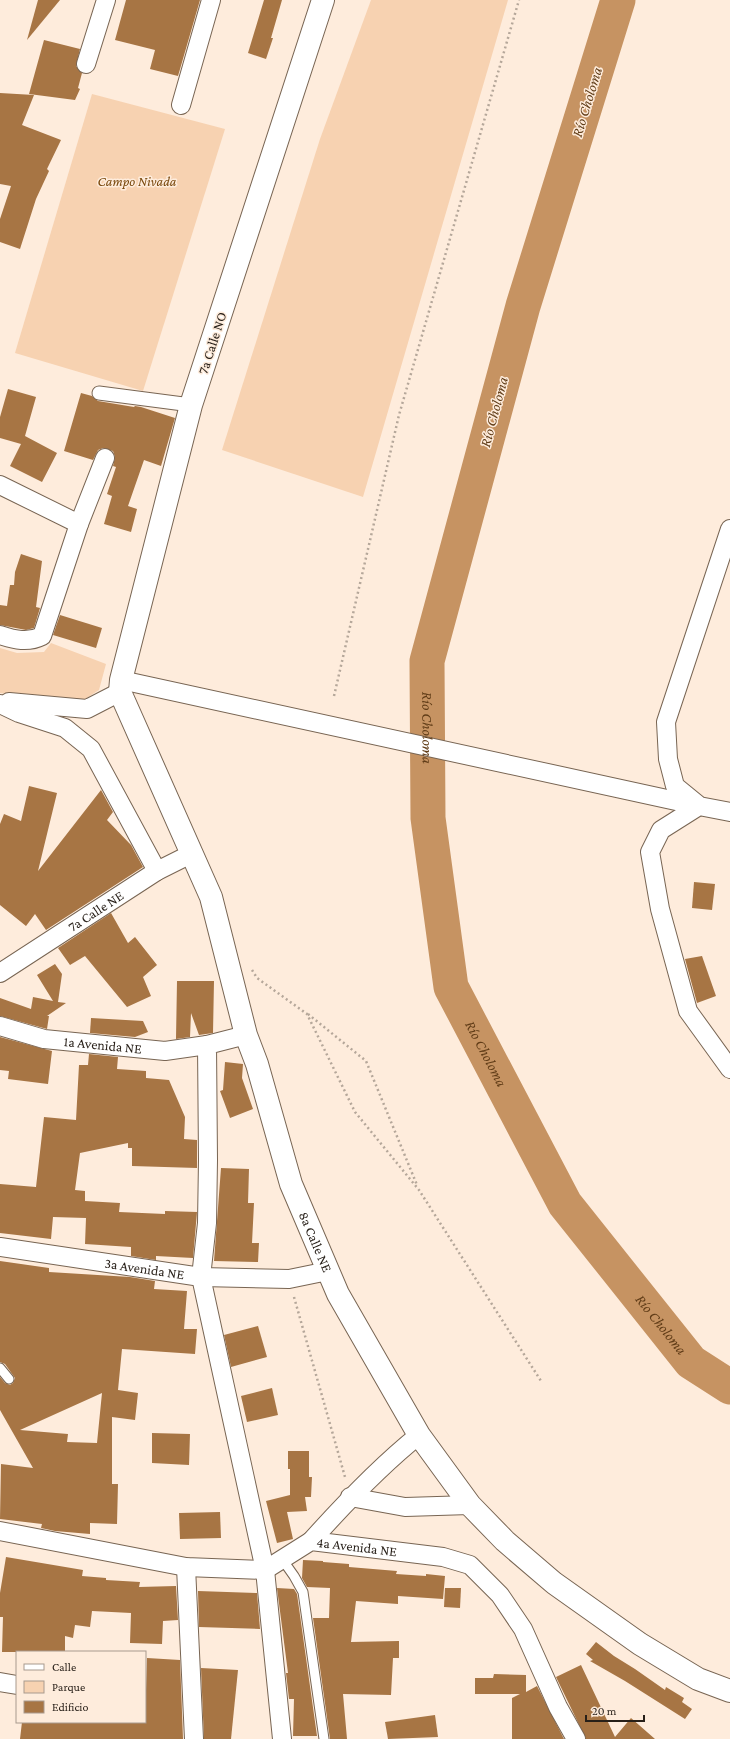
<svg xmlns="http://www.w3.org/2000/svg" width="730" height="1739" viewBox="0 0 730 1739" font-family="'Crimson Pro',serif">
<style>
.green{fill:#f7d2b1}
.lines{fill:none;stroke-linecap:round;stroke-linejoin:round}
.river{stroke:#c69362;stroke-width:35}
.building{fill:#a77544;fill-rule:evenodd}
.service-casing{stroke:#786553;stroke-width:11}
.pedestrian-casing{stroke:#786553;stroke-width:15}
.minor-casing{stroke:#786553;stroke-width:20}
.tertiary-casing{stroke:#786553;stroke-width:24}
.path{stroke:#b5a79a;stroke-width:2.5;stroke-dasharray:2 3;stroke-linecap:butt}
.service{stroke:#fff;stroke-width:9}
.pedestrian{stroke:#fff;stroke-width:13}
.minor{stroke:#fff;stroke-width:18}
.tertiary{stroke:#fff;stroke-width:22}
.labels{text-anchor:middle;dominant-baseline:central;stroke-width:3;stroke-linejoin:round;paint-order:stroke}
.park-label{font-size:14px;font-style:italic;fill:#7a490d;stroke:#feecdc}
.street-label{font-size:14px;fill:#271f18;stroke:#feecdc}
.water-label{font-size:15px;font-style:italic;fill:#613d18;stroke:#feecdc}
</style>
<rect width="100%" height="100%" fill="#feecdc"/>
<g class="green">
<polygon points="371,0 508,0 363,497 222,450 320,139"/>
<polygon points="92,94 225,129 143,391 15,353"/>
<polygon points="51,643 106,664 99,690 85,699 59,701 0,693 0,648 17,653 44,652"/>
</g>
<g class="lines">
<path class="river" id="s1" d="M 618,0 L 523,306 L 427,661 L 428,818 L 451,987 L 565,1204 L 691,1362 L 730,1387"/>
</g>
<g class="building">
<polygon points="38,0 60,0 27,40"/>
<polygon points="126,0 200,0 178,76 150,69 155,50 115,40"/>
<polygon points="264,0 282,0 271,38 273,38 266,59 248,53"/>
<polygon points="44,40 80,49 76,66 82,73 78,88 80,89 75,100 29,94"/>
<polygon points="0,93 34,95 22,125 61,140 47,169 49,171 36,199 20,249 0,242 0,219 11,186 0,184"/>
<polygon points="8,389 36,397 25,436 57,453 42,482 10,466 21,444 0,438 0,417"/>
<polygon points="81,393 92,396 98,401 134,407 135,406 141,407 175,418 161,466 144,460 128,506 137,509 131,532 104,524 112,496 107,494 116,467 113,466 115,457 113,451 103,448 98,450 93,460 64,451"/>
<polygon points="21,554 42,561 36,607 40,608 34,628 26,630 0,625 0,605 7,606 10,585 14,585 15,572"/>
<polygon points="60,615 102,628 96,648 53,635"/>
<polygon points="29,786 57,793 38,871 101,790 113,812 107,820 131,845 143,867 46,930 35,914 26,926 0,905 0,824 4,814 21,821"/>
<polygon points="694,882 715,884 712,910 692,908"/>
<polygon points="111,913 128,943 135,937 157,965 143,977 151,996 127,1007 85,956 70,965 58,948"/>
<polygon points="702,956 716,996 697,1003 685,959"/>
<polygon points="55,964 62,974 58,1002 66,1003 47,1016 49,1016 47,1029 0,1016 0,998 31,1009 33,997 53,1001 37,975"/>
<polygon points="177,981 214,981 213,1033 199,1035 191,1013 190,1037 176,1039"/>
<polygon points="91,1018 143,1021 148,1032 135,1037 90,1033"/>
<polygon points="0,1037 52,1051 48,1084 8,1079 9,1071 0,1070"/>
<polygon points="89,1054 118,1057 117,1069 146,1071 146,1078 169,1080 185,1117 184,1139 197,1140 197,1168 132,1166 132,1148 128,1148 128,1143 80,1153 75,1190 85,1191 85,1201 120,1203 119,1212 165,1214 165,1211 197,1212 193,1258 156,1256 156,1260 131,1256 131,1247 85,1244 86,1218 53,1217 51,1239 0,1233 0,1184 36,1187 44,1117 76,1120 79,1065 88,1065"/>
<polygon points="225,1062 243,1064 242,1078 253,1109 230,1118 220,1091 223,1090"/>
<polygon points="221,1168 249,1169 248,1203 254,1203 252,1243 259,1243 258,1262 214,1261"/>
<path d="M 0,1261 L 49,1268 L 49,1272 L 130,1277 L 155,1281 L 154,1289 L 187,1291 L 184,1329 L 197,1329 L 195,1354 L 122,1349 L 118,1390 L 138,1393 L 135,1420 L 112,1417 L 112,1484 L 118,1484 L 117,1524 L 90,1523 L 90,1534 L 55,1531 L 41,1528 L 42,1524 L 0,1519 L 1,1464 L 33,1468 L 0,1410 L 0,1377 L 5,1383 L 10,1385 L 13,1383 L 15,1378 L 5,1364 L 0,1362 ZM 102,1393 L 97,1443 L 67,1442 L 68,1434 L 20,1430 Z"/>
<polygon points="258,1326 267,1357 231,1367 224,1335"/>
<polygon points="272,1388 278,1415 247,1422 241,1396"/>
<polygon points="152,1433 190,1434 189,1465 152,1463"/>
<polygon points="288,1451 309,1451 309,1477 312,1477 311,1497 305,1497 307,1511 287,1512 293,1539 277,1543 266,1501 290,1495 290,1469 288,1469"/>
<polygon points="220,1512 221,1538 180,1539 179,1513"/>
<polygon points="6,1557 83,1570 82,1576 106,1578 106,1580 140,1582 139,1587 176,1586 178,1620 163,1621 162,1644 130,1643 131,1613 92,1611 90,1627 75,1625 73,1638 65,1636 65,1652 2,1652 3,1617 0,1617 0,1593"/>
<polygon points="303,1560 323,1561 323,1562 349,1564 349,1567 397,1571 396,1574 426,1576 426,1574 445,1576 443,1599 398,1596 398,1604 356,1601 351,1642 399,1641 399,1658 393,1658 391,1695 343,1694 347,1739 330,1739 313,1618 329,1618 330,1588 307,1587 302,1578"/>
<polygon points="277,1588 294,1589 297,1594 317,1736 293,1736 294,1699 289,1699 286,1673 288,1673"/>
<polygon points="445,1588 461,1588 460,1608 444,1607"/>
<polygon points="198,1591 257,1593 260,1629 199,1627"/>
<polygon points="596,1642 614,1656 635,1669 665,1690 666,1687 684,1698 682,1702 692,1709 685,1719 625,1681 590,1661 593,1660 586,1654"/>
<polygon points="147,1658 180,1660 183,1739 20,1739 22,1722 145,1722"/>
<polygon points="581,1665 615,1737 631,1718 655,1739 586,1739 556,1677"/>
<polygon points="201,1668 238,1670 231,1739 204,1739"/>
<polygon points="494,1674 526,1675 526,1692 537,1686 564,1739 512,1739 512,1698 520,1694 475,1694 475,1678 493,1678"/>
<polygon points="435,1715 438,1737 388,1739 385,1722"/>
</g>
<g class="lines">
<defs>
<g id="service">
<polyline points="0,1368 9,1379"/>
<polyline points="282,1559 294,1576 303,1592 324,1739"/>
</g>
<polyline id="pedestrian" points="99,393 191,405"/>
<g id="minor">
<polyline points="86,64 106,0"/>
<polyline points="181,105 211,0"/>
<polyline points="0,485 79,524"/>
<path d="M 0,635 C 15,640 28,643 42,636 L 79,524 L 105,458"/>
<polyline points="121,680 699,806"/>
<polyline points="9,702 87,709 120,692"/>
<polyline points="0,704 19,713 65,728 91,749 157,871"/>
<polyline points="697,804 675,786 668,759 666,722 730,529"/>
<polyline points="730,812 699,806 661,830 650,852 660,909 688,1011 730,1069"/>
<path id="s2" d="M 0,973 L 157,871 L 193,853"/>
<path id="s3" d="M 0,1026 L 44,1039 L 165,1051 L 207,1045"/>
<polyline points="246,1035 207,1045 208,1160 207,1223 201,1277 265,1570 282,1739"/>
<path id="s4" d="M 0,1247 L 201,1277 L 289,1279 L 328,1271"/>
<polyline points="350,1497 405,1507 470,1505"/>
<path id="s5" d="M 0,1531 L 186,1567 L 265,1570 L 311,1541 L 443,1557 L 470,1565 L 500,1595 L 523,1629 L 558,1707 L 576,1739"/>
<path d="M 311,1541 C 345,1503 379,1467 419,1435"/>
<polyline points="186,1567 194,1739"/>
<polyline points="0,1682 17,1685"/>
</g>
<g id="tertiary">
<path id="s6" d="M 323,0 L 191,405 L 121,680 L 120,692 L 211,897 L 246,1035 L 257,1064 L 291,1184 L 338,1294 L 419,1435 L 470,1505 L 505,1541 L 554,1583 L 640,1644 L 698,1679 L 730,1691"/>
</g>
</defs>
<use href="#service" class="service-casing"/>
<use href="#pedestrian" class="pedestrian-casing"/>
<use href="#minor" class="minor-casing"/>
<use href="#tertiary" class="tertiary-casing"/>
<g class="path">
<polyline points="334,696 399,415 519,0"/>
<polyline points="252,970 257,978 307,1014 355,1112 419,1190 541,1381"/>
<polyline points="308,1014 366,1061 417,1185"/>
<polyline points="294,1297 345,1477"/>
</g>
<use href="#service" class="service"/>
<use href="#pedestrian" class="pedestrian"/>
<use href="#minor" class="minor"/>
<use href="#tertiary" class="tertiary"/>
</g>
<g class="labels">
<g class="park-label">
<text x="137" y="181">Campo Nivada</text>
</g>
<g class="street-label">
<text transform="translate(212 343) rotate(-72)">7a Calle NO</text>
<text stroke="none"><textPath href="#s2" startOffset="114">7a Calle NE</textPath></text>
<text stroke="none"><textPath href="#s3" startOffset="105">1a Avenida NE</textPath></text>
<text stroke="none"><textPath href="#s6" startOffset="1307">8a Calle NE</textPath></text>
<text stroke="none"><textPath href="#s4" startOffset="146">3a Avenida NE</textPath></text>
<text stroke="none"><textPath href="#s5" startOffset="369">4a Avenida NE</textPath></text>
</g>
<g class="water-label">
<text transform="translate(587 102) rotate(-73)">Río Choloma</text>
<text transform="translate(494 412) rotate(-75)">Río Choloma</text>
<text stroke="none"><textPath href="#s1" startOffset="755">Río Choloma</textPath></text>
<text stroke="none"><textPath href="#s1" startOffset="1091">Río Choloma</textPath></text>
<text stroke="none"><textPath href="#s1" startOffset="1415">Río Choloma</textPath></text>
</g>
</g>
<rect x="16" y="1651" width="130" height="72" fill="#feecdc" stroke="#a89a8e"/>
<rect x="24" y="1664" width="20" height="6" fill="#ffffff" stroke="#a89a8e"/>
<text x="52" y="1671" font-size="12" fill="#271f18">Calle</text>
<rect x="24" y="1681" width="20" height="12" fill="#f7d2b1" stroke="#a89a8e"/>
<text x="52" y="1691" font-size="12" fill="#271f18">Parque</text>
<rect x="24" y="1701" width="20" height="12" fill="#a77544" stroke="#a89a8e"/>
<text x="52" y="1711" font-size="12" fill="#271f18">Edificio</text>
<path d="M586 1715v6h58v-6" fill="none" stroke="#271f18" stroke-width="2"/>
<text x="592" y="1715" font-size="12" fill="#271f18" stroke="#feecdc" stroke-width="3" paint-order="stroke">20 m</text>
</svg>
